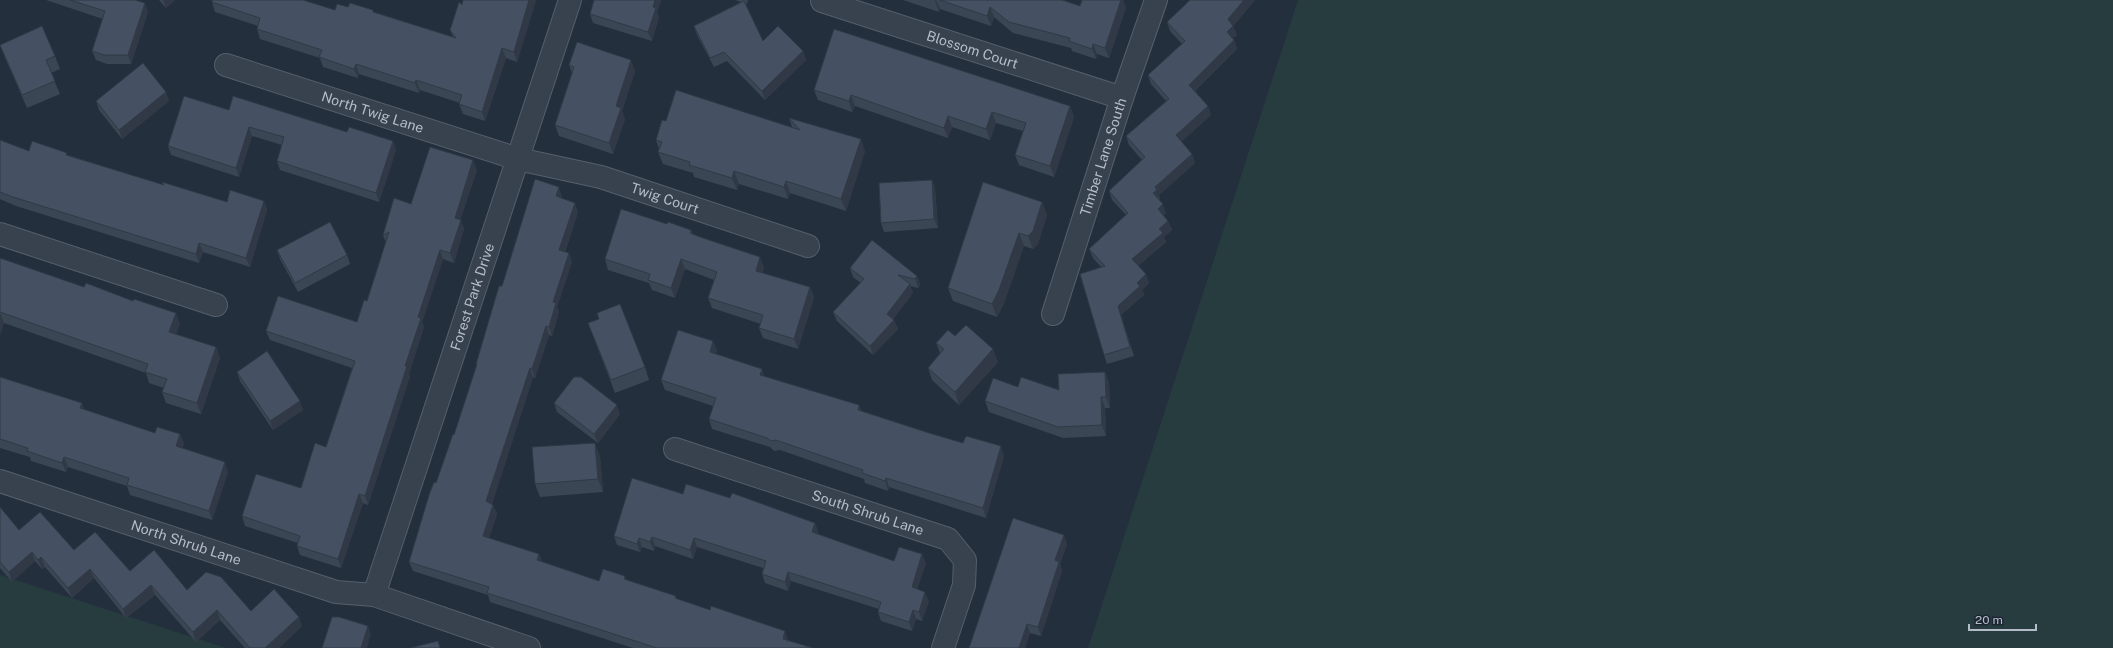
<svg xmlns="http://www.w3.org/2000/svg" width="2113" height="648" viewBox="0 0 2113 648" font-family="'Public Sans',sans-serif">
<style>
.green{fill:#263c3f}
.lines{fill:none;stroke-linecap:round;stroke-linejoin:round}
.minor-casing{stroke:#565f6c;stroke-width:24}
.minor{stroke:#38414e;stroke-width:22}
.wall{fill:#3b4654}
.shaded-wall{fill:#303945}
.building{fill:#455162;stroke:#303945}
.labels{text-anchor:middle;dominant-baseline:central;stroke-width:3.5;stroke-linejoin:round;paint-order:stroke}
.street-label{font-size:14px;fill:#b4bcc9;stroke:#1d2633}
</style>
<rect width="100%" height="100%" fill="#242f3e"/>
<g class="green">
<polygon points="1298,0 2113,0 2113,648 1088,648"/>
<polygon points="0,575 226,648 0,648"/>
</g>
<g class="lines">
<defs>
<g id="minor">
<path id="s1" d="M 822,1 L 1122,98"/>
<path id="s2" d="M 226,65 L 518,159 L 601,177 L 808,246"/>
<polyline points="0,234 216,305"/>
<path id="s3" d="M 1053,314 L 1122,98 L 1156,0"/>
<path id="s4" d="M 675,449 L 948,539 L 965,560 L 964,585 L 943,648"/>
<path id="s5" d="M 0,481 L 336,592 L 374,595 L 529,648"/>
<path id="s6" d="M 374,595 L 570,0"/>
</g>
</defs>
<use href="#minor" class="minor-casing"/>
<use href="#minor" class="minor"/>
</g>
<g class="wall">
<polygon points="46,0 135,0 148,12 131,64 107,64 96,60 92,51 103,19"/>
<polygon points="159,0 175,0 166,8"/>
<polygon points="463,0 536,0 517,62 506,58 485,121 463,114 459,104 460,103 420,90 419,93 359,74 358,78 323,67 320,58 260,39 257,29 258,26 215,12 212,2 335,10 348,7 374,12 453,37 450,30"/>
<polygon points="594,0 661,0 657,13 659,17 652,41 593,23 590,14"/>
<polygon points="735,0 748,0 747,4 745,3 763,41 803,51 806,60 765,100 727,61 714,67 697,35 694,26 741,2"/>
<polygon points="903,0 1062,0 1080,6 1126,7 1109,58 1097,54 1096,59 1072,51 1071,48 1013,33 994,17 991,26 940,9 939,12"/>
<polygon points="1255,0 1233,26 1237,35 1233,38 1234,40 1237,49 1195,91 1208,106 1211,115 1181,142 1192,154 1195,163 1159,195 1160,199 1159,200 1166,213 1163,215 1168,221 1172,230 1164,237 1166,242 1138,266 1146,274 1149,283 1142,290 1144,295 1121,315 1134,356 1107,364 1104,355 1102,268 1093,258 1089,249 1126,215 1112,200 1109,191 1142,160 1129,145 1126,136 1166,101 1151,84 1148,75 1182,44 1170,31 1167,22"/>
<polygon points="0,45 55,56 60,69 51,73 60,94 27,108 5,58"/>
<polygon points="569,65 635,71 622,111 625,119 613,154 559,136 555,125 572,73"/>
<polygon points="814,90 1070,106 1074,117 1054,177 1019,165 1015,155 1023,131 996,123 990,140 952,127 948,138 855,106 852,112 818,100"/>
<polygon points="96,101 169,101 122,139 99,110"/>
<polygon points="229,110 393,141 396,150 379,202 280,170 277,161 282,145 252,136 239,177 171,155 168,146"/>
<polygon points="789,118 865,151 846,211 790,193 788,199 739,184 737,190 694,177 693,173 663,164 658,152 659,149 656,140 666,121 792,127"/>
<polygon points="0,140 29,151 68,155 163,185 162,182 227,202 264,201 267,210 250,267 203,252 199,263 16,206 0,199"/>
<polygon points="477,170 460,220 464,229 454,263 443,259 422,322 424,327 409,374 410,376 368,505 363,503 341,568 300,555 297,546 298,543 245,526 242,516 301,488 326,447 352,368 270,340 266,331 357,322 367,301 386,243 383,235 411,204"/>
<polygon points="932,180 935,189 938,228 884,232 881,223"/>
<polygon points="562,196 561,198 578,212 565,252 569,253 572,262 557,307 559,312 552,336 549,335 535,378 533,377 492,504 493,505 497,514 489,538 539,554 542,562 599,581 625,576 626,580 788,640 813,648 633,648 490,602 488,595 413,571 409,562 436,483 454,435 477,366 476,364 502,286"/>
<polygon points="1042,202 1047,215 1038,244 1033,249 1024,246 1004,303 997,317 953,301 948,288"/>
<polygon points="667,224 691,230 693,234 764,267 762,273 810,287 814,297 798,349 763,338 759,328 761,324 712,308 708,298 714,280 685,269 675,298 652,290 649,283 608,270 605,259"/>
<polygon points="277,250 347,255 350,264 298,292 280,259"/>
<polygon points="0,258 180,324 176,334 216,347 220,358 201,414 166,403 162,392 164,388 149,383 146,373 4,323 0,335"/>
<polygon points="850,268 917,276 920,285 918,288 910,286 913,293 893,319 894,320 898,329 873,355 837,321 833,312 861,283 853,277"/>
<polygon points="588,323 645,367 649,380 615,393"/>
<polygon points="955,336 998,362 959,405 932,380 928,368 940,353 936,343"/>
<polygon points="713,341 717,351 716,354 762,369 764,377 859,405 862,411 929,433 1004,456 986,518 889,487 888,491 865,483 864,479 780,450 774,451 770,447 712,429 709,419 713,406 665,390 661,380"/>
<polygon points="237,372 303,410 273,430 240,381"/>
<polygon points="1105,372 1109,383 1110,408 1105,408 1106,436 1063,438 989,412 985,401 1018,387 1059,390"/>
<polygon points="0,377 82,403 84,410 155,433 180,434 184,444 182,448 228,472 212,520 130,495 127,486 68,467 66,472 31,461 30,457 0,448"/>
<polygon points="554,403 620,414 598,443 557,412"/>
<polygon points="600,456 603,492 540,497 535,484"/>
<polygon points="683,494 730,498 815,523 818,532 817,534 894,561 926,563 917,589 929,601 922,621 916,619 912,631 881,621 878,612 879,609 791,581 788,591 765,583 762,574 763,568 697,547 693,559 655,546 654,551 642,547 640,552 617,545 614,536"/>
<polygon points="0,507 19,530 130,571 251,611 302,626 279,648 245,648 220,620 196,642 155,595 126,618 94,578 72,598 45,567 42,569 35,561 12,582 0,568"/>
<polygon points="1067,544 1060,564 1062,571 1041,636 1030,633 1025,648 969,648"/>
</g>
<g class="shaded-wall">
<polygon points="163,0 175,0 166,8"/>
<polygon points="529,0 536,0 517,62 514,52"/>
<polygon points="655,0 661,0 657,13 659,17 652,41 648,32 653,7"/>
<polygon points="935,0 936,0 940,9 939,12 935,1"/>
<polygon points="1121,0 1123,0 1126,7 1109,58 1105,48"/>
<polygon points="1244,0 1255,0 1231,28 1233,26 1237,35 1230,41 1227,32 1228,19"/>
<polygon points="145,3 148,12 131,64 128,55"/>
<polygon points="990,7 994,17 991,26 987,16"/>
<polygon points="1234,40 1237,49 1192,94 1189,85"/>
<polygon points="1093,44 1097,54 1096,59 1092,49"/>
<polygon points="502,48 506,58 485,121 482,112"/>
<polygon points="803,51 806,60 765,100 762,91"/>
<polygon points="631,60 635,71 622,111 625,119 613,154 609,143 616,106"/>
<polygon points="356,64 359,74 358,78 354,69"/>
<polygon points="416,80 420,90 419,93 415,83"/>
<polygon points="166,92 169,101 122,139 119,130"/>
<polygon points="851,95 855,106 852,112 849,101"/>
<polygon points="1070,106 1074,117 1054,177 1050,166"/>
<polygon points="1208,106 1211,115 1179,144 1176,135"/>
<polygon points="992,112 996,123 990,140 986,129"/>
<polygon points="948,116 952,127 948,138 944,128"/>
<polygon points="249,127 252,136 239,177 236,168"/>
<polygon points="861,139 865,151 846,211 841,199"/>
<polygon points="393,141 396,150 379,202 376,193"/>
<polygon points="1192,154 1195,163 1159,195 1160,199 1156,202 1153,193 1155,187"/>
<polygon points="473,160 477,170 458,227 455,218"/>
<polygon points="734,171 739,184 737,190 732,178"/>
<polygon points="932,180 935,189 938,228 934,219"/>
<polygon points="786,181 790,193 788,199 784,187"/>
<polygon points="559,187 562,196 559,205 556,196"/>
<polygon points="264,201 267,210 250,267 246,258"/>
<polygon points="1042,202 1047,215 1038,244 1033,249 1028,236"/>
<polygon points="575,203 578,212 562,259 559,250"/>
<polygon points="1163,204 1166,213 1161,218 1158,209"/>
<polygon points="461,220 464,229 454,263 450,253"/>
<polygon points="1168,221 1172,230 1164,237 1166,242 1136,268 1132,259 1159,229"/>
<polygon points="1019,233 1024,246 1004,303 997,317 992,304"/>
<polygon points="199,243 203,252 199,263 196,254"/>
<polygon points="440,250 443,259 422,322 424,327 409,374 410,376 368,505 365,496 405,366 418,317"/>
<polygon points="569,253 572,262 557,307 559,312 552,336 549,327 553,302"/>
<polygon points="760,257 764,267 759,281 756,271"/>
<polygon points="681,259 685,269 675,298 671,288"/>
<polygon points="1146,274 1149,283 1142,290 1144,295 1121,315 1134,356 1118,306 1137,283"/>
<polygon points="917,276 920,285 918,288 915,279"/>
<polygon points="910,284 913,293 891,322 887,314"/>
<polygon points="810,287 814,297 798,349 794,339"/>
<polygon points="0,313 4,323 0,335"/>
<polygon points="176,313 180,324 173,343 169,332"/>
<polygon points="894,320 898,329 873,355 870,346"/>
<polygon points="546,326 549,335 535,378 532,369"/>
<polygon points="713,341 717,351 713,362 710,352"/>
<polygon points="216,347 220,358 201,414 197,403"/>
<polygon points="993,349 998,362 959,405 955,392"/>
<polygon points="530,368 533,377 490,510 486,501"/>
<polygon points="762,369 765,379 760,375"/>
<polygon points="1105,372 1109,383 1110,408 1106,397"/>
<polygon points="1101,397 1105,408 1106,436 1102,425"/>
<polygon points="300,401 303,410 273,430 270,421"/>
<polygon points="82,403 86,413 80,408"/>
<polygon points="617,405 620,414 598,443 594,434"/>
<polygon points="859,405 863,414 858,410"/>
<polygon points="180,434 184,444 180,456 176,446"/>
<polygon points="595,443 600,456 603,492 598,479"/>
<polygon points="1001,446 1004,456 986,518 983,508"/>
<polygon points="64,457 68,467 66,472 62,463"/>
<polygon points="225,462 228,472 212,520 209,511"/>
<polygon points="886,478 889,487 888,491 885,481"/>
<polygon points="359,494 363,503 341,568 338,559"/>
<polygon points="493,505 497,514 487,545 483,536"/>
<polygon points="815,523 818,532 815,541 812,532"/>
<polygon points="1064,535 1067,544 1060,564 1062,571 1041,636 1038,627 1055,560"/>
<polygon points="652,537 655,546 654,551 650,542"/>
<polygon points="639,538 642,547 640,552 637,544"/>
<polygon points="694,538 697,547 693,559 690,550"/>
<polygon points="32,552 35,561 12,582 9,572"/>
<polygon points="539,554 542,563 537,560"/>
<polygon points="922,554 926,563 915,596 912,587"/>
<polygon points="41,557 45,567 42,569 38,560"/>
<polygon points="90,569 94,578 72,598 68,588"/>
<polygon points="788,572 791,581 788,591 785,582"/>
<polygon points="151,585 155,595 126,618 123,609"/>
<polygon points="925,592 929,601 922,621 919,612"/>
<polygon points="217,610 220,620 196,642 193,632"/>
<polygon points="913,610 916,619 912,631 909,622"/>
<polygon points="299,617 302,626 279,648 265,648"/>
<polygon points="1027,624 1030,633 1025,648 1019,648"/>
<polygon points="368,626 371,635 367,648 361,648"/>
<polygon points="785,631 788,640 783,639"/>
</g>
<g class="building">
<polygon points="70,0 135,0 145,3 128,55 104,55 92,51 105,11"/>
<polygon points="212,0 303,0 335,10 337,4 348,7 350,3 373,10 373,12 456,38 450,30 459,2 462,5 463,0 529,0 514,52 502,48 482,112 459,104 462,95 416,80 415,83 356,64 354,69 319,57 322,50 257,29 260,18 212,2"/>
<polygon points="594,0 655,0 653,7 656,8 648,32 590,14"/>
<polygon points="940,0 1062,0 1080,6 1082,0 1121,0 1105,48 1093,44 1092,49 1069,41 1070,38 1009,22 990,7 987,16"/>
<polygon points="1190,0 1244,0 1228,19 1233,26 1227,32 1234,40 1189,85 1208,106 1176,135 1192,154 1155,187 1157,190 1153,193 1163,204 1158,209 1168,221 1159,229 1163,233 1132,259 1146,274 1137,283 1140,286 1118,306 1130,347 1104,355 1080,274 1105,266 1089,249 1128,213 1109,191 1145,157 1126,136 1169,99 1148,75 1185,41 1167,22"/>
<polygon points="744,1 763,41 778,26 803,51 762,91 724,52 710,58 694,26"/>
<polygon points="42,26 55,56 46,60 55,81 22,95 0,45"/>
<polygon points="834,29 1070,106 1050,166 1015,155 1026,123 992,112 986,129 948,116 944,128 851,95 849,101 814,90"/>
<polygon points="577,42 631,60 616,106 621,108 609,143 555,125 574,67 569,65"/>
<polygon points="143,63 166,92 119,130 96,101"/>
<polygon points="676,90 800,130 789,118 861,139 841,199 786,181 784,187 734,171 732,178 689,165 690,162 658,152 662,142 656,140 662,120 666,121"/>
<polygon points="184,96 229,110 233,96 347,132 349,127 393,141 376,193 277,161 284,137 249,127 236,168 168,146"/>
<polygon points="0,140 29,151 32,141 67,153 66,155 164,185 162,182 227,202 230,190 264,201 246,258 199,243 196,254 13,197 0,192"/>
<polygon points="430,147 473,160 455,218 461,220 450,253 440,250 418,317 421,318 405,366 407,366 365,496 359,494 338,559 297,546 300,536 242,516 256,474 301,488 315,443 326,447 355,361 266,331 278,296 357,322 364,300 367,301 389,232 383,235 394,198 411,204"/>
<polygon points="535,179 559,187 556,196 575,203 559,250 569,253 553,302 556,303 549,327 546,326 532,369 530,368 486,501 493,505 483,536 539,554 537,560 599,581 603,569 625,576 624,579 676,596 675,598 710,610 711,606 785,631 783,639 813,648 657,648 487,593 489,587 409,562 429,495 434,482 436,483 453,434 454,435 477,364 476,364 499,286 502,286"/>
<polygon points="932,180 934,219 881,223 879,183"/>
<polygon points="983,182 1042,202 1033,231 1028,236 1019,233 999,290 992,304 948,288"/>
<polygon points="621,209 667,224 668,222 691,230 690,233 700,237 760,257 756,271 810,287 794,339 759,328 763,315 708,298 717,272 681,259 671,288 648,280 650,274 605,259"/>
<polygon points="330,222 347,255 295,283 277,250"/>
<polygon points="872,240 917,276 915,279 898,275 910,284 887,314 894,320 870,346 833,312 864,279 850,268"/>
<polygon points="0,258 84,287 86,283 133,301 134,299 176,313 169,332 216,347 197,403 162,392 167,379 145,372 148,364 0,312"/>
<polygon points="620,304 645,367 611,380 588,323 599,319 597,313"/>
<polygon points="966,325 993,349 955,392 928,368 944,349 936,343 948,330 955,336"/>
<polygon points="678,330 713,341 710,352 762,369 760,375 859,405 858,410 929,433 963,443 966,436 1001,446 983,508 886,478 885,481 862,473 863,470 776,440 771,441 767,438 709,419 716,398 661,380"/>
<polygon points="267,351 300,401 270,421 237,372"/>
<polygon points="1105,372 1106,397 1101,397 1102,425 1058,427 985,401 993,378 1018,387 1021,377 1059,390 1058,374"/>
<polygon points="0,377 82,403 80,408 155,433 157,427 180,434 176,446 225,462 209,511 127,485 129,478 64,457 62,463 27,451 28,448 0,439"/>
<polygon points="574,377 581,377 617,405 594,434 554,403"/>
<polygon points="595,443 598,479 535,484 532,447"/>
<polygon points="632,478 683,494 686,484 730,498 732,493 815,523 812,532 894,561 899,547 922,554 912,587 925,592 919,612 913,610 909,622 878,612 881,602 788,572 785,582 762,574 766,561 694,538 690,550 652,537 650,542 639,538 637,544 614,536"/>
<polygon points="0,507 19,530 40,512 74,550 95,532 130,571 154,550 187,590 206,572 221,577 251,611 274,589 299,617 265,648 250,648 217,610 193,632 151,585 123,609 90,569 68,588 41,557 38,560 32,552 9,572 0,562"/>
<polygon points="1013,518 1064,535 1055,560 1059,562 1038,627 1027,624 1019,648 969,648"/>
<polygon points="332,617 339,617 368,626 361,648 322,648"/>
<polygon points="438,641 440,648 410,648"/>
</g>
<g class="labels">
<g class="street-label">
<text stroke="none"><textPath href="#s1" startOffset="158">Blossom Court</textPath></text>
<text stroke="none"><textPath href="#s2" startOffset="154">North Twig Lane</textPath></text>
<text stroke="none"><textPath href="#s3" startOffset="165">Timber Lane South</textPath></text>
<text stroke="none"><textPath href="#s2" startOffset="459">Twig Court</textPath></text>
<text stroke="none"><textPath href="#s6" startOffset="314">Forest Park Drive</textPath></text>
<text stroke="none"><textPath href="#s4" startOffset="203">South Shrub Lane</textPath></text>
<text stroke="none"><textPath href="#s5" startOffset="196">North Shrub Lane</textPath></text>
</g>
</g>
<path d="M1969 624v6h67v-6" fill="none" stroke="#b4bcc9" stroke-width="2"/>
<text x="1975" y="624" font-size="12" fill="#b4bcc9" stroke="#1d2633" stroke-width="3" paint-order="stroke">20 m</text>
</svg>
